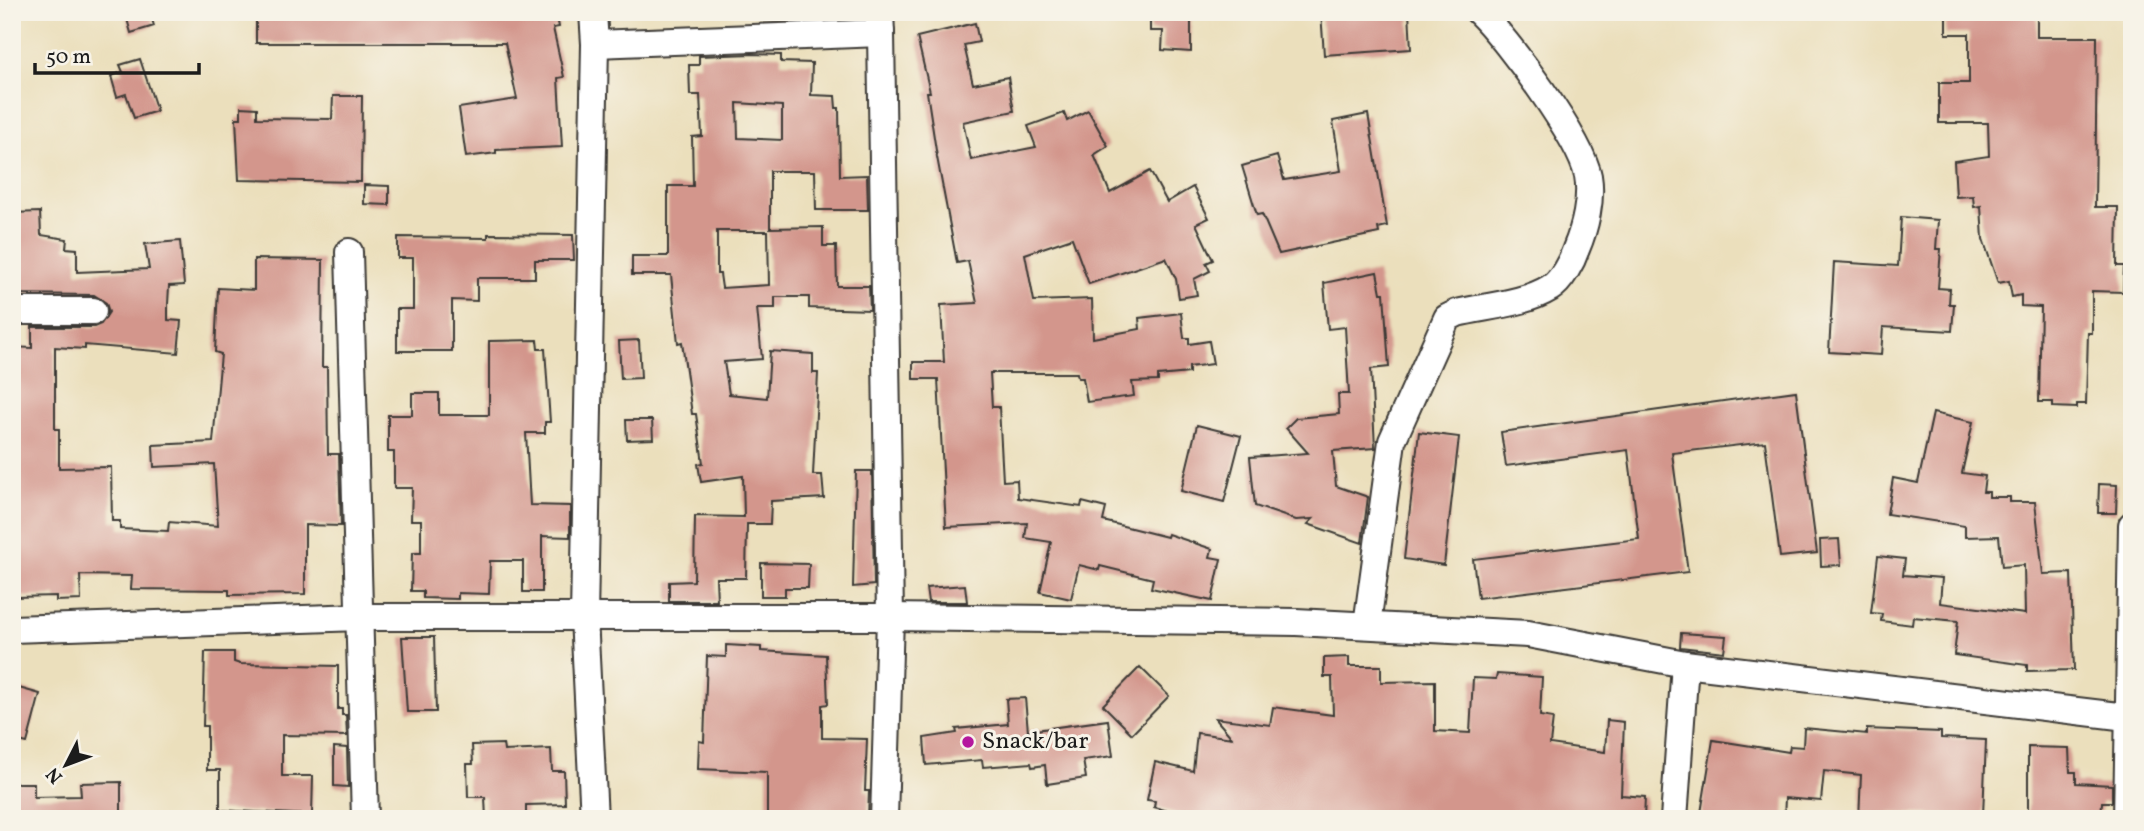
<svg xmlns="http://www.w3.org/2000/svg" width="2144" height="831" viewBox="0 0 2144 831" font-family="Vollkorn,serif">
<style>
.building{fill:#d3968c;fill-rule:evenodd}
.lines{fill:none;stroke-linecap:round;stroke-linejoin:round}
.minor-casing{stroke:#3b3934;stroke-width:30}
.minor{stroke:#fff;stroke-width:26}
.poi-dot{fill:#b5179e;stroke:#f7f3e8;stroke-width:2.5}
.labels{text-anchor:middle;dominant-baseline:central;stroke-width:6;stroke-linejoin:round;paint-order:stroke}
.poi-label{font-size:24px;fill:#1c1c1c;stroke:#f7f3e8;text-anchor:start}
</style>
<rect width="100%" height="100%" fill="#f7f3e8"/>
<filter id="ink" filterUnits="userSpaceOnUse"><feTurbulence type="fractalNoise" baseFrequency=".0143" numOctaves="2"/><feDisplacementMap in="SourceGraphic" scale="14" xChannelSelector="R" yChannelSelector="G"/><feConvolveMatrix kernelMatrix="1 2 1 2 8 2 1 2 1" color-interpolation-filters="sRGB"/></filter>
<filter id="wash" filterUnits="userSpaceOnUse"><feTurbulence type="fractalNoise" baseFrequency=".00686" numOctaves="4" result="noise"/><feDisplacementMap in="SourceGraphic" scale="28" xChannelSelector="R" yChannelSelector="G"/><feGaussianBlur stdDeviation="1.57" result="paint"/><feColorMatrix in="noise" values="0 0 0 0 0 0 0 0 0 0 0 0 0 0 0 0 0 1.4 0 .05"/><feComposite in="paint" operator="in"/></filter>
<g filter="url(#wash)">
<rect width="100%" height="100%" fill="#ebdfbc"/>
<g id="blocks">
<g class="building">
<polygon points="125,12 150,12 154,26 131,33"/>
<polygon points="256,12 476,12 476,18 506,12 556,12 559,27 553,28 564,77 558,78 562,147 496,150 496,153 466,157 459,108 517,99 505,43 256,43"/>
<polygon points="1150,12 1191,12 1191,52 1162,50 1163,31 1150,31"/>
<polygon points="1321,12 1409,12 1411,49 1324,55"/>
<polygon points="1969,12 2037,12 2037,37 2097,37 2095,207 2118,207 2117,266 2124,266 2123,292 2092,291 2092,333 2088,333 2086,404 2077,404 2077,408 2053,407 2053,402 2039,402 2041,307 2021,306 2021,295 2012,297 2009,281 1998,283 1983,239 1981,206 1974,207 1973,196 1956,197 1954,161 1989,156 1988,123 1939,123 1939,83 1969,83 1969,34 1946,34 1946,15 1969,15"/>
<polygon points="975,23 979,42 964,45 973,84 1008,77 1014,111 963,122 971,160 1036,147 1028,126 1064,113 1067,121 1088,110 1108,146 1094,155 1110,193 1150,171 1167,202 1193,187 1209,218 1196,224 1213,260 1206,263 1210,271 1194,279 1197,295 1179,298 1176,279 1166,258 1089,284 1072,238 1025,254 1034,301 1092,299 1093,338 1140,329 1139,318 1181,313 1184,338 1189,338 1189,344 1209,341 1213,364 1189,367 1189,373 1158,376 1158,381 1132,382 1134,396 1087,402 1083,378 1078,378 1077,373 990,373 992,407 999,407 1003,481 1017,480 1018,498 1081,507 1082,502 1106,508 1103,521 1167,537 1168,534 1212,549 1210,557 1221,559 1212,601 1151,588 1153,579 1100,566 1099,570 1079,565 1071,599 1040,592 1051,542 1025,538 1027,523 946,527 938,379 913,379 913,362 944,362 941,305 977,303 968,261 957,263 937,157 927,92 930,92 917,37"/>
<path d="M 752,54 L 781,55 L 781,62 L 812,63 L 811,95 L 835,96 L 836,108 L 839,108 L 840,176 L 867,175 L 868,210 L 816,210 L 815,171 L 770,171 L 770,228 L 823,227 L 823,246 L 836,246 L 837,286 L 869,286 L 870,310 L 809,308 L 809,297 L 775,297 L 775,308 L 757,308 L 762,359 L 724,362 L 729,394 L 767,398 L 770,351 L 813,354 L 813,373 L 818,373 L 813,475 L 822,475 L 824,498 L 771,501 L 770,524 L 747,524 L 746,578 L 716,578 L 717,601 L 669,601 L 669,582 L 694,581 L 695,516 L 744,517 L 743,476 L 701,482 L 698,464 L 703,463 L 696,414 L 692,414 L 682,342 L 678,343 L 671,275 L 632,275 L 632,256 L 668,256 L 668,186 L 693,186 L 692,137 L 702,136 L 700,95 L 690,95 L 689,65 L 699,65 L 699,56 ZM 737,103 L 782,106 L 782,140 L 738,138 ZM 717,231 L 768,231 L 769,285 L 722,288 L 720,274 L 717,274 Z"/>
<polygon points="140,59 157,111 134,118 126,94 117,97 111,76 123,72 120,65"/>
<polygon points="333,96 362,96 361,182 239,180 236,118 241,118 241,107 257,108 257,118 332,119"/>
<polygon points="1368,114 1387,226 1378,228 1379,233 1279,254 1262,214 1257,215 1242,166 1277,156 1284,180 1341,171 1333,121"/>
<polygon points="364,185 389,186 389,205 364,204"/>
<polygon points="40,212 41,235 67,239 66,248 77,249 77,272 149,269 145,244 180,241 184,285 169,286 168,304 168,320 181,321 178,353 85,345 85,349 55,347 55,429 59,429 59,468 111,467 112,521 120,521 120,529 168,531 169,522 218,526 214,464 154,467 153,445 213,442 221,354 215,352 218,288 254,290 254,259 323,260 322,367 327,367 328,454 339,454 341,526 305,525 305,594 229,595 229,590 131,589 132,576 80,575 81,600 56,601 56,596 15,597 12,347 32,348 32,327 94,327 101,324 109,312 106,303 94,295 12,294 12,213"/>
<polygon points="1901,217 1938,220 1936,249 1941,249 1938,288 1950,289 1949,304 1954,304 1952,331 1883,327 1881,355 1829,352 1834,262 1898,266"/>
<polygon points="488,234 573,235 574,260 535,260 535,278 477,278 477,301 452,300 452,351 397,351 397,309 413,309 413,258 398,258 398,237 488,238"/>
<polygon points="1377,272 1381,293 1384,293 1389,367 1371,369 1375,448 1333,451 1336,486 1368,497 1362,543 1308,524 1313,519 1296,520 1255,506 1250,457 1308,453 1286,428 1296,418 1339,414 1338,394 1349,394 1345,327 1328,329 1324,283"/>
<polygon points="537,340 538,349 545,349 550,422 545,422 545,433 526,433 530,505 570,506 570,537 542,536 542,592 523,592 523,561 490,561 489,594 458,593 458,599 423,598 423,591 411,591 412,553 421,553 421,520 411,520 412,488 394,488 394,452 388,452 388,415 412,415 412,393 439,393 439,415 489,415 489,341"/>
<polygon points="639,340 641,378 621,379 619,341"/>
<polygon points="1796,391 1817,553 1780,557 1765,442 1672,453 1688,572 1478,598 1473,559 1639,539 1628,450 1506,466 1501,432"/>
<polygon points="1933,413 1973,422 1962,473 1985,476 1983,492 1989,492 1989,497 2010,497 2010,502 2035,502 2043,574 2071,573 2074,670 2027,671 2027,665 1954,655 1958,621 1913,617 1912,625 1881,621 1882,614 1871,613 1878,556 1905,559 1903,575 1942,578 1940,603 2025,614 2024,565 2002,567 1999,536 1965,537 1965,526 1887,514 1893,478 1918,483"/>
<polygon points="626,420 652,420 653,439 627,440"/>
<polygon points="1197,425 1241,436 1224,502 1181,491"/>
<polygon points="1419,432 1459,437 1444,565 1404,559"/>
<polygon points="856,471 872,471 874,585 853,587"/>
<polygon points="2099,484 2117,485 2116,513 2098,513"/>
<polygon points="1839,539 1841,565 1821,566 1820,540"/>
<polygon points="761,563 809,564 808,588 785,588 785,596 761,596"/>
<polygon points="965,585 967,602 928,602 926,588"/>
<polygon points="1681,633 1726,636 1724,652 1680,647"/>
<polygon points="402,637 434,637 436,712 407,712"/>
<polygon points="726,645 761,647 761,651 826,655 828,704 822,705 822,738 867,739 865,791 869,791 868,819 767,819 767,772 698,769 699,741 704,742 707,656 726,657"/>
<polygon points="205,652 234,652 234,662 240,664 338,666 338,709 342,709 342,715 346,715 347,736 282,735 282,776 313,776 312,815 220,810 220,770 207,770 207,726 203,726"/>
<polygon points="1349,657 1349,666 1381,666 1381,682 1435,681 1435,731 1470,733 1473,678 1496,679 1497,674 1542,677 1540,716 1553,718 1550,744 1605,752 1607,720 1624,722 1621,795 1645,797 1644,819 1196,819 1154,807 1155,801 1147,800 1155,762 1193,771 1197,733 1232,738 1215,718 1270,725 1273,707 1333,715 1332,677 1324,677 1324,658"/>
<polygon points="1140,667 1169,696 1132,734 1103,705"/>
<polygon points="12,686 40,694 27,743 12,739"/>
<polygon points="1025,698 1028,731 1108,720 1113,756 1083,760 1086,778 1047,784 1045,765 1032,767 1031,763 983,767 982,760 926,765 924,738 957,733 956,729 1008,724 1006,699"/>
<polygon points="1804,728 1867,734 1867,729 1941,732 1941,738 1986,740 1983,816 1887,813 1887,819 1859,819 1861,775 1824,771 1821,801 1785,798 1784,819 1700,819 1713,740 1789,752 1790,746 1803,747"/>
<polygon points="503,744 504,751 551,749 552,771 564,771 565,804 526,805 526,819 486,819 485,797 468,797 467,764 473,764 472,745"/>
<polygon points="334,747 347,748 348,787 334,786"/>
<polygon points="2028,747 2069,748 2070,772 2076,772 2076,783 2112,785 2112,802 2102,802 2101,819 2028,819"/>
<polygon points="121,782 121,819 12,819 12,783 34,783 34,797 81,796 80,783"/>
</g>
</g>
</g>
<g filter="url(#ink)">
<use href="#blocks" fill-opacity="0" stroke="#3b3934" stroke-width="2"/>
<g class="lines">
<defs>
<g id="minor">
<polyline points="593,12 595,44 584,617 594,819"/>
<polyline points="881,33 890,617 884,819"/>
<polyline points="595,44 881,33 880,12"/>
<polyline points="349,252 365,819"/>
<polyline points="12,311 93,311"/>
<path d="M 1367,625 L 1392,441 L 1447,318 L 1457,313 C 1486,306 1524,304 1550,288 C 1561,282 1572,261 1576,249 C 1585,228 1592,199 1588,176 C 1581,139 1507,39 1479,12"/>
<polyline points="12,629 360,617 890,617 1296,622 1528,634 1685,664 2127,717"/>
<polyline points="1674,819 1685,664"/>
<polyline points="2127,819 2132,525"/>
</g>
</defs>
<use href="#minor" class="minor-casing"/>
<use href="#minor" class="minor"/>
</g>
</g>
<circle class="poi-dot" cx="968" cy="742" r="7"/>
<g class="labels">
<g class="poi-label">
<text x="982" y="742">Snack/bar</text>
</g>
</g>
<rect width="2144" height="831" fill="none" stroke="#f7f3e8" stroke-width="42"/>
<g transform="translate(66 765) rotate(228)" stroke="#f7f3e8" stroke-width="5" paint-order="stroke">
<path d="M0-5L12 26L0 18L-12 26Z" fill="#1c1c1c"/>
<text y="-10" font-size="19" font-weight="bold" text-anchor="middle" fill="#1c1c1c">N</text>
</g>
<path d="M35 63v10h164v-10" fill="none" stroke="#1c1c1c" stroke-width="3.5"/>
<text x="46" y="63" font-size="21" fill="#1c1c1c" stroke="#f7f3e8" stroke-width="5" paint-order="stroke">50 m</text>
</svg>
